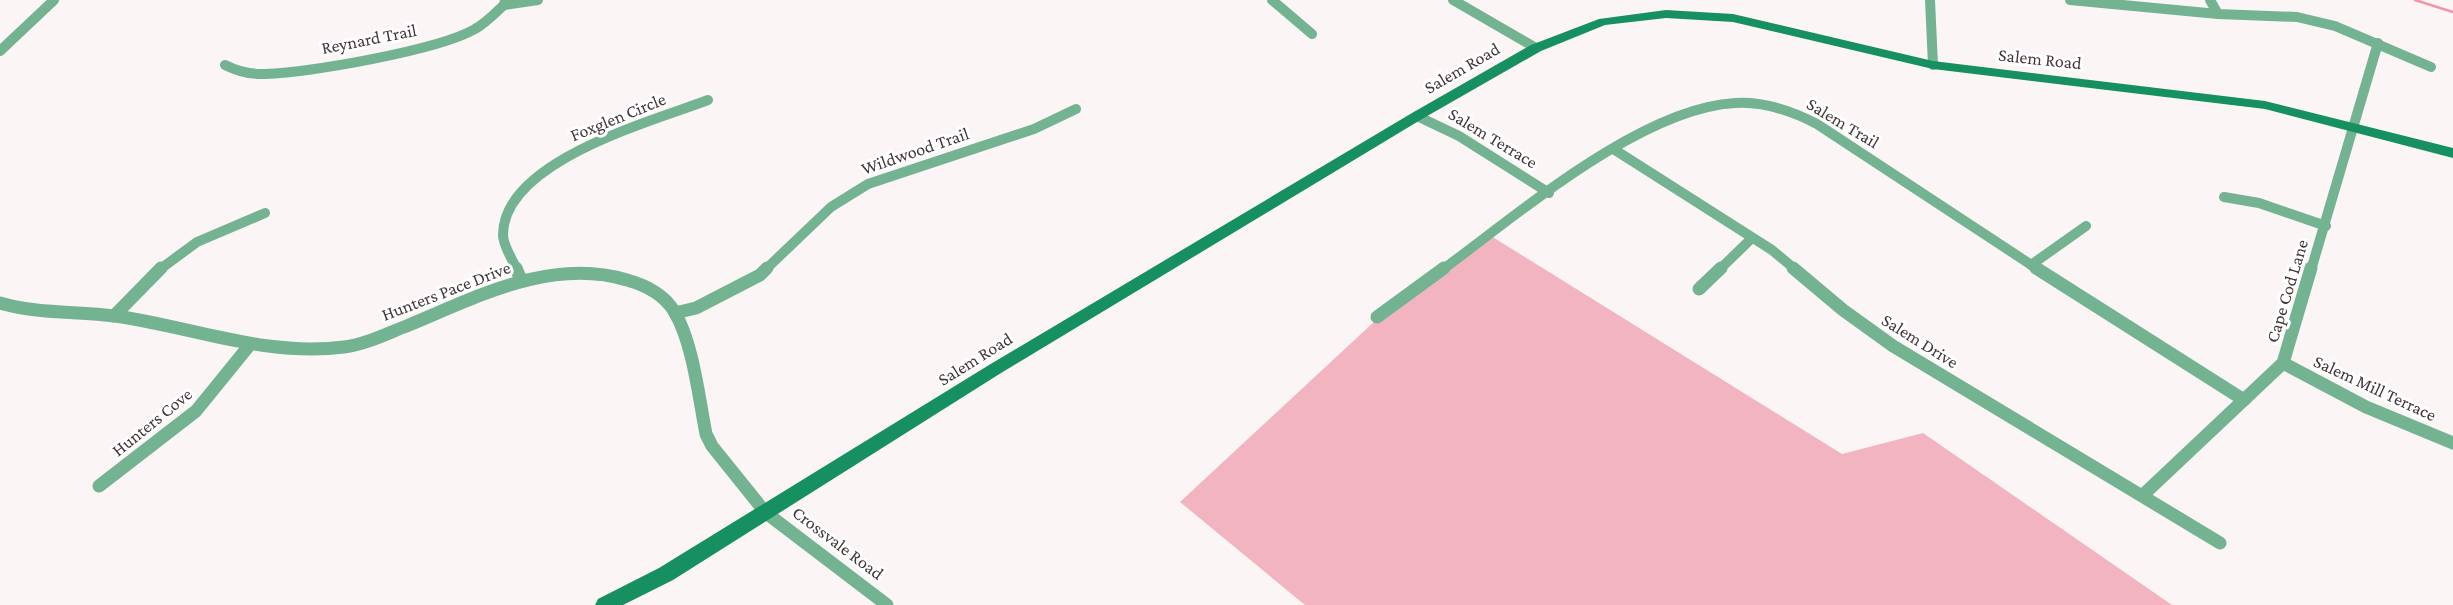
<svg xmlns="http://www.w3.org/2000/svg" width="2453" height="605" viewBox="0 0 2453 605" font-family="'Crimson Pro',serif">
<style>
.forest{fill:#f3b4c1}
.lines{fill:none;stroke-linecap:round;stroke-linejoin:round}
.stream{stroke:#f691a9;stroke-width:2.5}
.street-far1{stroke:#73b391;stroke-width:10}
.street{stroke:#73b391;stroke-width:13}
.secondary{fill:#169061;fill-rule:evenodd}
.labels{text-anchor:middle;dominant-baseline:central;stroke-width:6;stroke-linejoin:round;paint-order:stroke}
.street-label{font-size:18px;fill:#44373a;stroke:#fff}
</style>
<rect width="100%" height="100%" fill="#fbf5f6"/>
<polygon class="forest" points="1491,236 1842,454 1923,433 2172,605 1305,605 1180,502 1376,320"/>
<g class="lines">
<polyline class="stream" points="2415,0 2453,12"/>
<g class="street-far1">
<polyline points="1272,0 1312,34"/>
<polyline points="1453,0 1536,48"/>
<polyline points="1930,0 1933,65"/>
<polyline points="2070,0 2218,14 2297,17 2335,26 2431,67"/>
<polyline points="2210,0 2218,14"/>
<polyline points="504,5 538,0"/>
<polyline points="0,51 54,0"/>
<path d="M 225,65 C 237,71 247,74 261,74 C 304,74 439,50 475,29 C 486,23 495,13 504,5 L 505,0"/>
<polyline points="1417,116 1459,136 1549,193"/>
<polyline points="1615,150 1772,250 1796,270"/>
<polyline points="2224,197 2259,203 2326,226"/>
<polyline points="2031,265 2086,226"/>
<polyline points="159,270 197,242 265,213"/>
<path d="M 517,270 C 513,260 503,246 503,235 C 503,161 653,121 708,100"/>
<polyline points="765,270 831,207 868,184 1034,129 1076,109"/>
<path d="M 1442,270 C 1517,215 1641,108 1735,103 C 1765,101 1792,111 1817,124 L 2039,270"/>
<polyline points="1719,270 1752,238"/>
<polyline points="2311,270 2378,43"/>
</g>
<g class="street">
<polyline points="516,268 521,280"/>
<polyline points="1793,268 1843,310 1893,346 2220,543"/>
<polyline points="2036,268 2244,400"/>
<polyline points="1699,289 1721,268"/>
<path d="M 0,303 C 38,314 76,311 115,316 C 193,327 265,357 344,347 C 367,344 388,333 409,325 C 477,297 551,257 627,280 C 645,285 664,295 674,311 C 693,342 699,399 706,434 L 712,446 L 765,512 L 887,605"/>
<polyline points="675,313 696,308 760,275 767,268"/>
<polyline points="114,316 161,268"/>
<polyline points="1377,317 1444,268"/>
<polyline points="2283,363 2366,407 2453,443"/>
<polyline points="99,486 196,411 248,347"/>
<polyline points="2143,495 2283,363 2311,268"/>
</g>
<polygon class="secondary" points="1666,10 1733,14 1933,61 2265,101 2453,148 2453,158 2265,109 1933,69 1733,22 1666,18 1605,25 1541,51 1422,119 1001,373 673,580 623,605 595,605 598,599 659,568 989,365 1412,113 1531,45 1599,19"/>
</g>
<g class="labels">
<g class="street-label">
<text transform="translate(369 39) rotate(-11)">Reynard Trail</text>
<text transform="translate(2040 59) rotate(6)">Salem Road</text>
<text transform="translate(1462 68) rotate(-30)">Salem Road</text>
<text transform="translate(618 117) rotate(-22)">Foxglen Circle</text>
<text transform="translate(1843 123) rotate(31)">Salem Trail</text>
<text transform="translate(1493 138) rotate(31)">Salem Terrace</text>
<text transform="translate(915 151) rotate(-19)">Wildwood Trail</text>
<text transform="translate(446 291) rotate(-21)">Hunters Pace Drive</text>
<text transform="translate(2287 291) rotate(-73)">Cape Cod Lane</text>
<text transform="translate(1920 341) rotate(32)">Salem Drive</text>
<text transform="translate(975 359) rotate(-32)">Salem Road</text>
<text transform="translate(2375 388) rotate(25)">Salem Mill Terrace</text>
<text transform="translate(152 422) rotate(-39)">Hunters Cove</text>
<text transform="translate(838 543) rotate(37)">Crossvale Road</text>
</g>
</g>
</svg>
